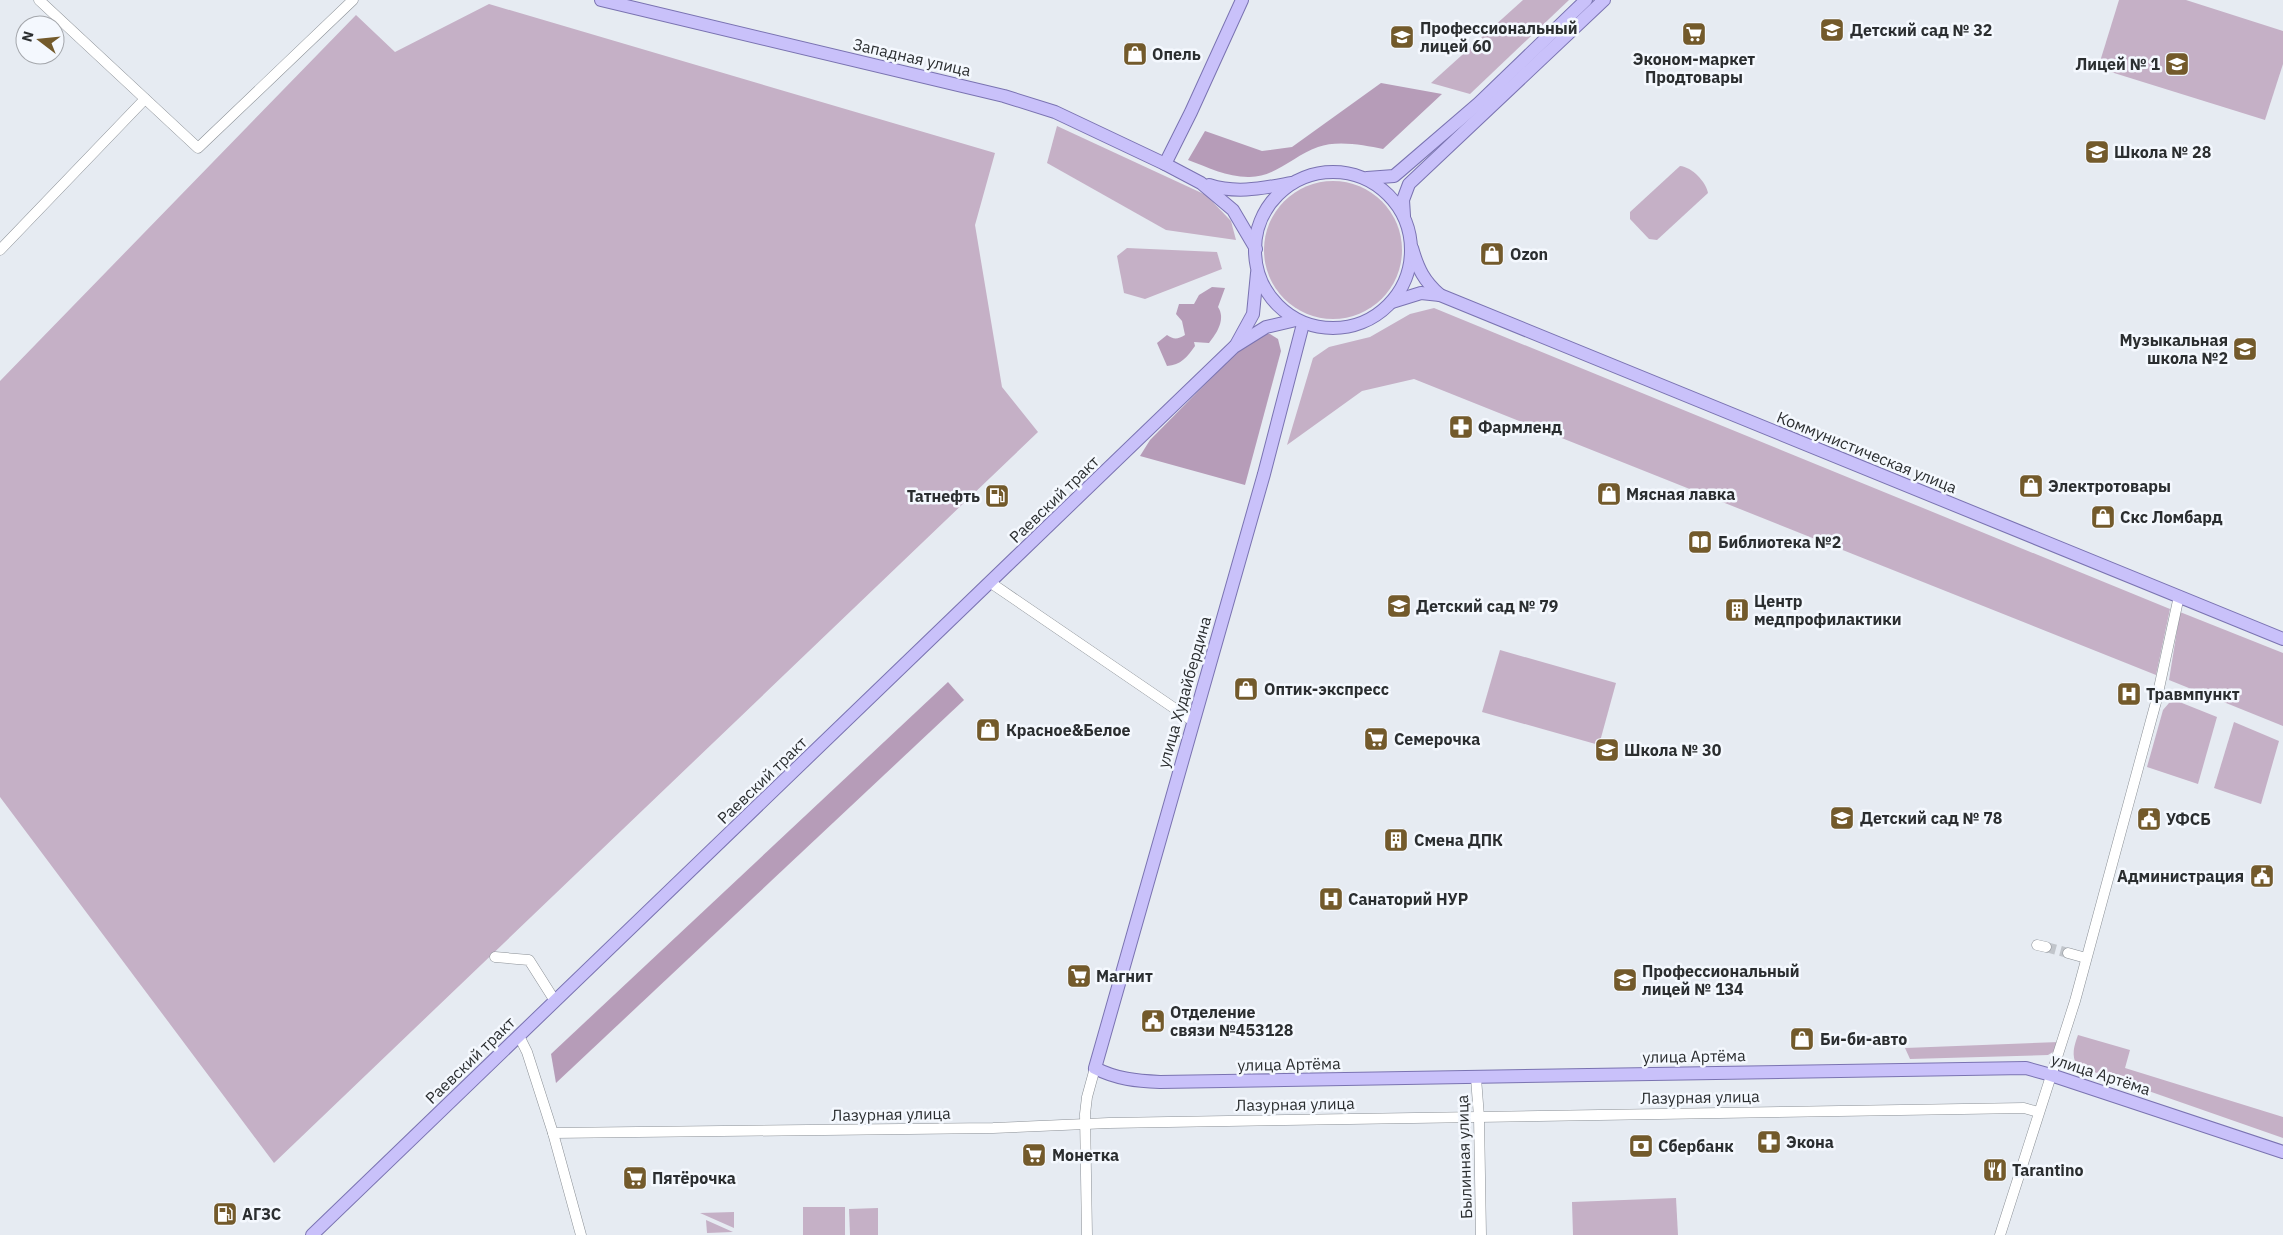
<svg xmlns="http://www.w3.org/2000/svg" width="2283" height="1235" viewBox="0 0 2283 1235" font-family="'IBM Plex Sans',sans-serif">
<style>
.green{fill:#c5b0c6}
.forest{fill:#b69cb8}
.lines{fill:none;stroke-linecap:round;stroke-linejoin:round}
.minor-tunnel{stroke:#c1c5cb;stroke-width:10;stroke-dasharray:10 5;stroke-linecap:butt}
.minor-casing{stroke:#8b9096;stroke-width:11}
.major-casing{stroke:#7a73b1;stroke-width:14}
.minor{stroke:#fff;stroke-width:10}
.major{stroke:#c9c1fa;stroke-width:12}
.labels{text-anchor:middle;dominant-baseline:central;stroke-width:5;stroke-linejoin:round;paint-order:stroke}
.poi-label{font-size:16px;font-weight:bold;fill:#2b2e30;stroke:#f4f8fe;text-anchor:start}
.street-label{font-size:16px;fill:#2b2e30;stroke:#f4f8fe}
</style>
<rect width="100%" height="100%" fill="#e6ebf2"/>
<g class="green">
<polygon points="1523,0 1569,0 1470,94 1431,83"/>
<polygon points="2119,0 2186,0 2283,31 2283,64 2265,120 2098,68"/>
<polygon points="489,4 995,153 975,225 1002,387 1038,432 274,1163 0,797 0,381 356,15 395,52"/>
<polygon points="1057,126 1206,195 1231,221 1236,240 1166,230 1047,163"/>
<path d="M 1680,166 C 1692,167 1706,182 1708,193 L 1657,240 L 1649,239 L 1630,219 L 1630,212 Z"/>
<circle cx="1333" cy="250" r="69"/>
<polygon points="1127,248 1217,252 1222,269 1145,299 1124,293 1117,256"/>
<polygon points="1434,308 2170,609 2156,675 1414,379 1362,391 1287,445 1313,358 1329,347 1370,337 1410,314"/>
<polygon points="2180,612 2283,653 2283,726 2169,680"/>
<polygon points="1500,650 1616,683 1599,745 1482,712"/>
<polygon points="2177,701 2217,717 2198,784 2147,767 2163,710 2169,703"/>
<polygon points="2234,722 2279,741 2261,804 2214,788"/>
<path d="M 2078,1035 L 2130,1050 L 2125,1068 L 2283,1117 L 2283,1138 L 2077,1066 C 2071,1055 2074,1046 2078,1035 Z"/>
<polygon points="2059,1042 2056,1050 2048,1055 1910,1059 1905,1048"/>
<polygon points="1676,1198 1678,1235 1573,1235 1572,1202"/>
<rect x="803" y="1207" width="42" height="28"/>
<polygon points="878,1208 878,1235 850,1235 849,1209"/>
<polygon points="734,1212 734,1228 700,1213"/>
<polygon points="706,1220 733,1232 707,1233"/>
</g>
<g class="forest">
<path d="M 1381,83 L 1442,94 L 1383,149 C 1364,145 1337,140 1318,147 C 1294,155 1275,178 1248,177 C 1227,177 1207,167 1188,160 L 1205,131 L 1262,151 L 1292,147 Z"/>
<path d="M 1212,287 L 1225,288 L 1218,307 C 1226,319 1217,333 1209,343 L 1194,342 L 1195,346 C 1187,357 1181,365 1167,366 L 1157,343 L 1167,335 C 1174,340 1178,339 1185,335 L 1182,321 L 1176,314 L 1179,304 L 1194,304 L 1199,295 Z"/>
<polygon points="1265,334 1270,334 1278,339 1281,351 1245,485 1140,456 1150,440 1239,350"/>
<polygon points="948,682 964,700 556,1083 551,1054"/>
</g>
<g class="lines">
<polyline class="minor-tunnel" points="2046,947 2068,953"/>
<defs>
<g id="minor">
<polyline points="39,0 198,148 353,0"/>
<polyline points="0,250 145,99"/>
<polyline points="991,583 1193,721"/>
<polyline points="2037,945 2046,947"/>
<polyline points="2068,953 2086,958"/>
<polyline points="495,957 529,960 555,1001"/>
<polyline points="519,1036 527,1052 553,1133 581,1235"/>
<polyline points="1476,1078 1479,1117 1481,1235"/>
<polyline points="553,1133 993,1128 1109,1123 2024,1108 2038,1112"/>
<polyline points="1087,1235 1085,1114 1087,1097 1095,1068"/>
<polyline points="2000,1235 2075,1001 2156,702 2179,596"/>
</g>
<g id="major">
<polyline points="601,0 1004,96 1055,112 1165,164 1201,183 1233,210 1256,249"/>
<polyline points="1165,164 1191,112 1242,0"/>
<circle cx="1333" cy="250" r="78"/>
<polyline points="1367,178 1394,176 1400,171 1479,103 1586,0"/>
<path d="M 1209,185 C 1237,194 1263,188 1292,183"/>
<polyline points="1404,216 1403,200 1409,184 1604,0"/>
<path d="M 1412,248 C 1418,269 1424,281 1440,295 L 2283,639"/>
<polyline points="1392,302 1421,293 1440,295"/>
<path d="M 1303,324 L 1264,474 L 1095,1068 C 1116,1079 1137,1081 1160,1082 L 2026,1068 L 2051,1075 L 2283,1152"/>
<polyline points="1236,345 1253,314 1257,273"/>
<polyline points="312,1235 1234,347 1266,327 1296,320"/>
</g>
</defs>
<use href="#minor" class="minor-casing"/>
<use href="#major" class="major-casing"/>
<use href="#minor" class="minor"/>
<use href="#major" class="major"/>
</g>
<defs>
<symbol id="school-square" viewBox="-11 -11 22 22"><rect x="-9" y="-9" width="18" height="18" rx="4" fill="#735a2b" stroke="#f4f8fe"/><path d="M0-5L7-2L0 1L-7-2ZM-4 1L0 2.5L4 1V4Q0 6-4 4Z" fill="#fff"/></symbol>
<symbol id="supermarket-square" viewBox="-11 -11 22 22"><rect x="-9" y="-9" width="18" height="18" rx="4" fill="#735a2b" stroke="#f4f8fe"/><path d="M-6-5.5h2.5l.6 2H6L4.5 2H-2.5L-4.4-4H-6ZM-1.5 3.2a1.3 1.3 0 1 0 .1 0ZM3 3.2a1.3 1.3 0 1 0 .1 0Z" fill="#fff"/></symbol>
<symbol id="university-square" viewBox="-11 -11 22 22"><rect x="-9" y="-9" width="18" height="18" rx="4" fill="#735a2b" stroke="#f4f8fe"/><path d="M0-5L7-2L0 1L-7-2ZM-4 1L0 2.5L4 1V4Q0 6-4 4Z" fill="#fff"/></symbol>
<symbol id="shop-square" viewBox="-11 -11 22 22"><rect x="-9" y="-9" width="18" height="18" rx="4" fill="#735a2b" stroke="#f4f8fe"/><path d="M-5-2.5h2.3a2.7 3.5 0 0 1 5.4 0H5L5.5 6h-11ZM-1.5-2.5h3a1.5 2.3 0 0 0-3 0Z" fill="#fff"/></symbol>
<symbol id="pharmacy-square" viewBox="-11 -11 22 22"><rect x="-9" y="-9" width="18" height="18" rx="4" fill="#735a2b" stroke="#f4f8fe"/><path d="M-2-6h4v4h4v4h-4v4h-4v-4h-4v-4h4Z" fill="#fff"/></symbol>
<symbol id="fuel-square" viewBox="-11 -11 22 22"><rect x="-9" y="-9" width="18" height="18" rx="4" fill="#735a2b" stroke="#f4f8fe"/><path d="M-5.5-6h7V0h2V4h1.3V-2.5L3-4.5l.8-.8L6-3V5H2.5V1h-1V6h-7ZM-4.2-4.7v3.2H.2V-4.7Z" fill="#fff"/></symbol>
<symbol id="library-square" viewBox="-11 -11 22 22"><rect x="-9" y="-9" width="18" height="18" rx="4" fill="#735a2b" stroke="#f4f8fe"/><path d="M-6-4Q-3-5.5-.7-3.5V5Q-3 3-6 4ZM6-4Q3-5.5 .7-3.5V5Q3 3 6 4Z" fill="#fff"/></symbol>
<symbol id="building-square" viewBox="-11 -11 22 22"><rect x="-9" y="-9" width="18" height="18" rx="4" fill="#735a2b" stroke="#f4f8fe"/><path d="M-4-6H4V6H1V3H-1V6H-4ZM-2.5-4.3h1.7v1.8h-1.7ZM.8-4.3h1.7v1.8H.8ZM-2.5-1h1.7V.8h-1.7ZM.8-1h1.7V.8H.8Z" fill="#fff"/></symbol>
<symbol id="hospital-square" viewBox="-11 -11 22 22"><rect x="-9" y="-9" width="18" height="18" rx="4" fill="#735a2b" stroke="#f4f8fe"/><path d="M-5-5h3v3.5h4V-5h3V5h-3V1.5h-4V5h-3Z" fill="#fff"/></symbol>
<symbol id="civic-square" viewBox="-11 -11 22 22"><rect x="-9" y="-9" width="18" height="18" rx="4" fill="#735a2b" stroke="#f4f8fe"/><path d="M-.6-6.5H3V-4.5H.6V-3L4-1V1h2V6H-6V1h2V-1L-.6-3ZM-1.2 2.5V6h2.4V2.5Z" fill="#fff"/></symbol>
<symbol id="bank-square" viewBox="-11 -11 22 22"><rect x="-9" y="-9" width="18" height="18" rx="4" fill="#735a2b" stroke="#f4f8fe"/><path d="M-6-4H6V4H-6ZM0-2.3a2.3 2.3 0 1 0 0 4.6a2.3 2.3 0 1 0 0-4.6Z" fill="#fff"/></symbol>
<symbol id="restaurant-square" viewBox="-11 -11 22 22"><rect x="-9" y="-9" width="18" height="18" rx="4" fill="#735a2b" stroke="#f4f8fe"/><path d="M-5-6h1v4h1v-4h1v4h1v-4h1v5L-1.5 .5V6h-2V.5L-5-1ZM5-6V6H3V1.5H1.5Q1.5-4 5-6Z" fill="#fff"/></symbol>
</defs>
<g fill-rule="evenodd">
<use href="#school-square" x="1818" y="16" width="28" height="28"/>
<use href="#supermarket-square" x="1680" y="20" width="28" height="28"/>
<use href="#university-square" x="1388" y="23" width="28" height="28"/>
<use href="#shop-square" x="1121" y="40" width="28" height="28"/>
<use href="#school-square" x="2163" y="50" width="28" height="28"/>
<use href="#school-square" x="2083" y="138" width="28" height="28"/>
<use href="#shop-square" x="1478" y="240" width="28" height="28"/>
<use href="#school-square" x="2231" y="335" width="28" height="28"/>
<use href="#pharmacy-square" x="1447" y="413" width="28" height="28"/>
<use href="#shop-square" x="2017" y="472" width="28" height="28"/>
<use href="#shop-square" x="1595" y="480" width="28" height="28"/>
<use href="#fuel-square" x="983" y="482" width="28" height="28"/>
<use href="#shop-square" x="2089" y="503" width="28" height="28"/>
<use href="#library-square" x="1686" y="528" width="28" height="28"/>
<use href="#school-square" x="1385" y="592" width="28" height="28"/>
<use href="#building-square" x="1723" y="596" width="28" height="28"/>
<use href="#shop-square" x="1232" y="675" width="28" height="28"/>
<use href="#hospital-square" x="2115" y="680" width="28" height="28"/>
<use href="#shop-square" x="974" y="716" width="28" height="28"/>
<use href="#supermarket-square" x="1362" y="725" width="28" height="28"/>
<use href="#school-square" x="1593" y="736" width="28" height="28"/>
<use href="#school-square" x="1828" y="804" width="28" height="28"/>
<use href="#civic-square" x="2135" y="805" width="28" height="28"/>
<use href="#building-square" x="1382" y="826" width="28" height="28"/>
<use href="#civic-square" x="2248" y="862" width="28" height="28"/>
<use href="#hospital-square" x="1317" y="885" width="28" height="28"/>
<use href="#supermarket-square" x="1065" y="962" width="28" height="28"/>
<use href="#university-square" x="1611" y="966" width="28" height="28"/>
<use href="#civic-square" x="1139" y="1007" width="28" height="28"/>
<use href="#shop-square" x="1788" y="1025" width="28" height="28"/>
<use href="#pharmacy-square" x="1755" y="1128" width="28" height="28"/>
<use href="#bank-square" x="1627" y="1132" width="28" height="28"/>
<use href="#supermarket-square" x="1020" y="1141" width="28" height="28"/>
<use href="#restaurant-square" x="1981" y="1156" width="28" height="28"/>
<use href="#supermarket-square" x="621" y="1164" width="28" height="28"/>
<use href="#fuel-square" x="211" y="1200" width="28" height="28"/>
</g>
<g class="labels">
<g class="poi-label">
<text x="1420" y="28">Профессиональный<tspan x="1420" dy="18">лицей 60</tspan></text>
<text x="1850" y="30">Детский сад № 32</text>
<text x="1152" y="54">Опель</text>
<text x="1694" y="59" text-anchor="middle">Эконом-маркет<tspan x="1694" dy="18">Продтовары</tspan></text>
<text x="2160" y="64" text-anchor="end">Лицей № 1</text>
<text x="2114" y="152">Школа № 28</text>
<text x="1510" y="254">Ozon</text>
<text x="2228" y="340" text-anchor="end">Музыкальная<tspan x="2228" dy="18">школа №2</tspan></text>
<text x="1478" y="427">Фармленд</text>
<text x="2048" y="486">Электротовары</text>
<text x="1626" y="494">Мясная лавка</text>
<text x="980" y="496" text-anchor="end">Татнефть</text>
<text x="2120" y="517">Скс Ломбард</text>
<text x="1718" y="542">Библиотека №2</text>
<text x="1754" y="601">Центр<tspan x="1754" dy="18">медпрофилактики</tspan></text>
<text x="1416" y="606">Детский сад № 79</text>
<text x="1264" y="689">Оптик-экспресс</text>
<text x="2146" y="694">Травмпункт</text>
<text x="1006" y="730">Красное&amp;Белое</text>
<text x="1394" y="739">Семерочка</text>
<text x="1624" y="750">Школа № 30</text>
<text x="1860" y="818">Детский сад № 78</text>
<text x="2166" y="819">УФСБ</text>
<text x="1414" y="840">Смена ДПК</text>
<text x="2244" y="876" text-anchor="end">Администрация</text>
<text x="1348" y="899">Санаторий НУР</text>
<text x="1642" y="971">Профессиональный<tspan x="1642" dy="18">лицей № 134</tspan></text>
<text x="1096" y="976">Магнит</text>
<text x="1170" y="1012">Отделение<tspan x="1170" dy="18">связи №453128</tspan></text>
<text x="1820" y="1039">Би-би-авто</text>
<text x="1786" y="1142">Экона</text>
<text x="1658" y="1146">Сбербанк</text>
<text x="1052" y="1155">Монетка</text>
<text x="2012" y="1170">Tarantino</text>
<text x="652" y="1178">Пятёрочка</text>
<text x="242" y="1214">АГЗС</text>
</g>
<g class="street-label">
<text transform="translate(912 57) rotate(13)">Западная улица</text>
<text transform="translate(1867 452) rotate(22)">Коммунистическая улица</text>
<text transform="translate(1054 499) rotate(-44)">Раевский тракт</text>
<text transform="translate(1184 692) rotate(-74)">улица Худайбердина</text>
<text transform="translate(762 780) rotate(-44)">Раевский тракт</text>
<text transform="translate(1694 1056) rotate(-1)">улица Артёма</text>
<text transform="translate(470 1060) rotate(-44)">Раевский тракт</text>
<text transform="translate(1289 1064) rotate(-1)">улица Артёма</text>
<text transform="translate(2101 1074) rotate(18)">улица Артёма</text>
<text transform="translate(1700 1097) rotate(-1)">Лазурная улица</text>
<text transform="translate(1295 1104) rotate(-1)">Лазурная улица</text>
<text transform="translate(891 1114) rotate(-1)">Лазурная улица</text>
<text transform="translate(1464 1157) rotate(-92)">Былинная улица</text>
</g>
</g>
<g transform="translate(40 40) rotate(286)"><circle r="24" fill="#f4f8fe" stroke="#a4a7ac"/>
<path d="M0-4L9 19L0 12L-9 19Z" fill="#735a2b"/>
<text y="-8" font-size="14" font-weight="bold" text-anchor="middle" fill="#2b2e30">N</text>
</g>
</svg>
